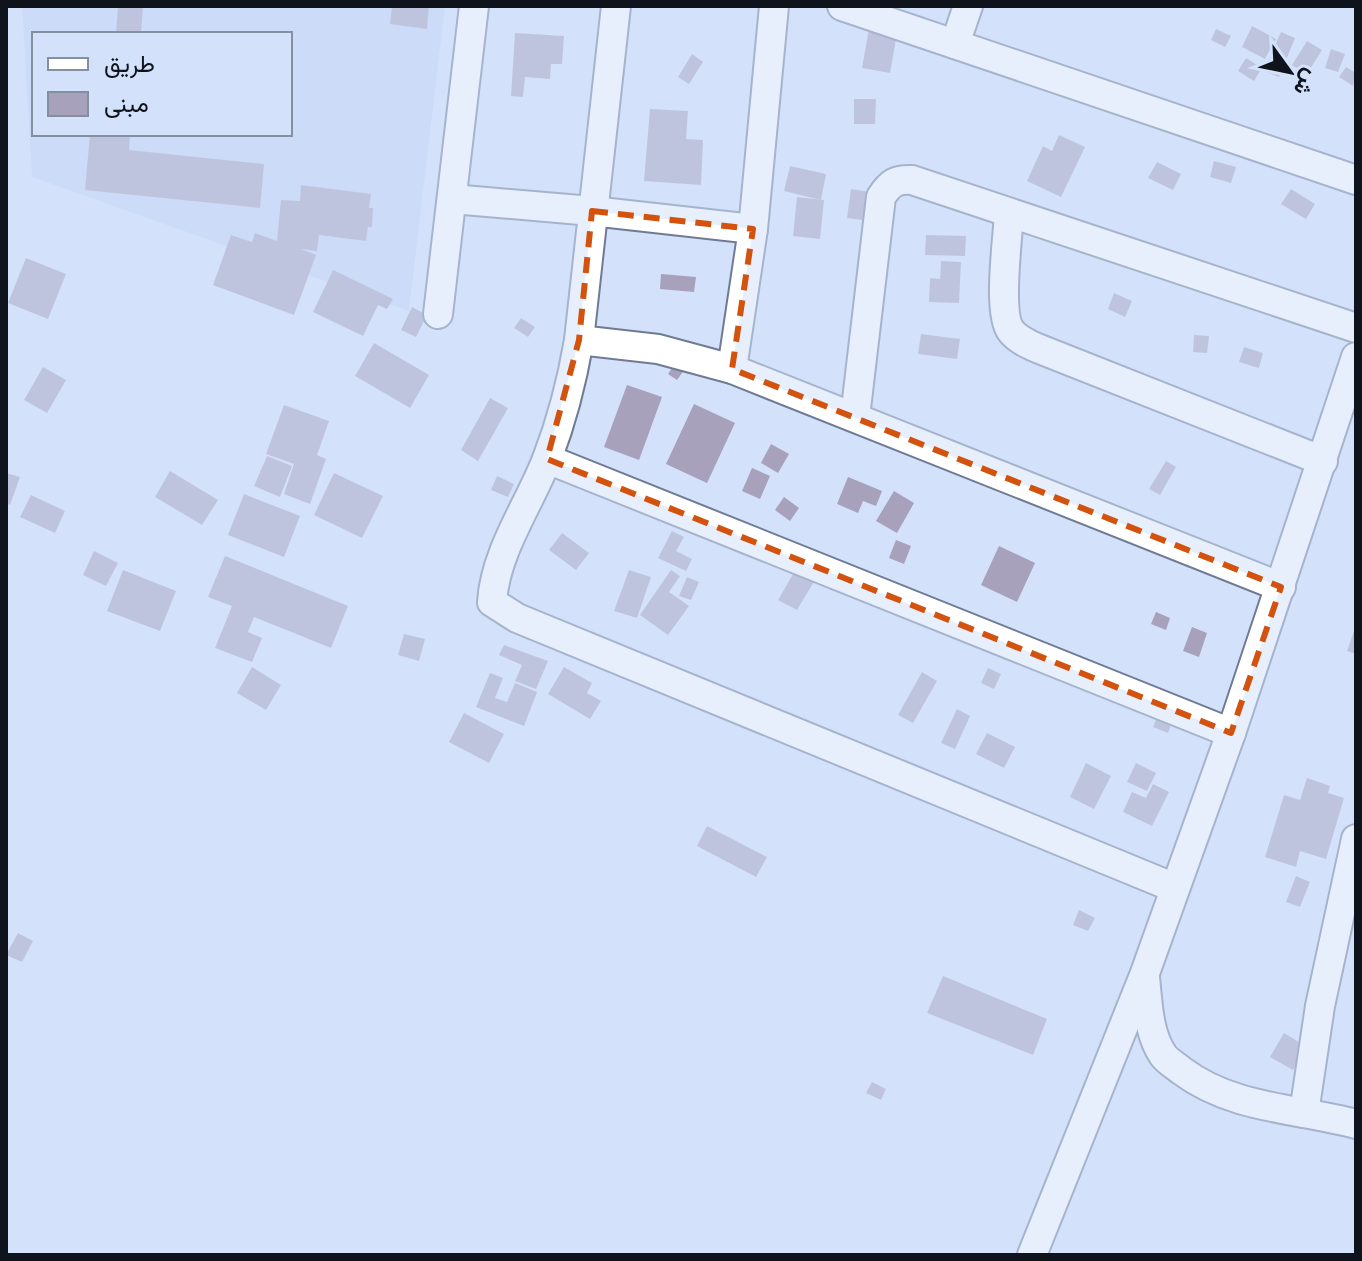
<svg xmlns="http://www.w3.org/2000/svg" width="1362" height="1261" viewBox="0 0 1362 1261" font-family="Signika,Vazirmatn,sans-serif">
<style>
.built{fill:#c3d4f4;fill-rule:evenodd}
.building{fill:#a7a1bb}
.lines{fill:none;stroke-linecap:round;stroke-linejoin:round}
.street-casing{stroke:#6f7b93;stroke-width:32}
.street{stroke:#fff;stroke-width:28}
.marked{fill:none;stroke:#d2520e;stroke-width:6;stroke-dasharray:16 10;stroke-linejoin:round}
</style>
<rect width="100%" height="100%" fill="#d3e1fb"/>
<path class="built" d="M 22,6 L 445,6 L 409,311 L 32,177 ZM 34,34 L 290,34 L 290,134 L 34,134 Z"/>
<g class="building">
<polygon points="118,6 143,6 141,34 116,34"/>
<polygon points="392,6 429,6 427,29 390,24"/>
<polygon points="870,23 898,28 890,73 862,68"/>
<polygon points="1252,26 1276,39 1265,59 1242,47"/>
<polygon points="1216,29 1231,36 1225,47 1211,40"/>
<polygon points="1281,32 1295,38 1279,77 1264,71"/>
<polygon points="515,33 564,36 562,64 551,64 550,79 525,77 523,97 511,96"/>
<polygon points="1307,41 1322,50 1307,74 1292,65"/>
<polygon points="1331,49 1345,54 1338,72 1325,68"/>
<polygon points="692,54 703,62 689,84 678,77"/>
<polygon points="1246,58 1262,68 1254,81 1238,71"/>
<polygon points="1346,67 1356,73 1353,86 1339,77"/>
<polygon points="854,99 876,99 875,124 854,124"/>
<polygon points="650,109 688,111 686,139 703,140 701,185 644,181"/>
<polygon points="90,134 130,134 129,150 264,164 260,208 85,190"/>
<polygon points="1059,135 1085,147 1061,197 1027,181 1043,146 1052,151"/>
<polygon points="1214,161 1236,167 1231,183 1210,177"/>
<polygon points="1157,162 1181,174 1173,190 1148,178"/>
<polygon points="790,166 826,174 821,200 784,191"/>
<polygon points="301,185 371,194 369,208 373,208 372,227 368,227 366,241 319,235 317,251 301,249 316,255 294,315 213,285 231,235 252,242 255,233 277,241 281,200 300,201"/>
<polygon points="851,189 888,195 883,223 847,218"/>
<polygon points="1291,189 1315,204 1306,219 1281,204"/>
<polygon points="797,197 824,200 820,239 793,236"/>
<polygon points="926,235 966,236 965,256 925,255"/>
<polygon points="26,258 66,274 48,319 8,303"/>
<polygon points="941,261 961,262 959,303 929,302 930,278 940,279"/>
<polygon points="333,270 393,299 387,309 378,305 363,336 313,312"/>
<polygon points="661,274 696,277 694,292 660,289"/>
<polygon points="1114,293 1132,301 1125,317 1108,309"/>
<polygon points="412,307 427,315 416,337 401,330"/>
<polygon points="521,318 535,327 528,337 514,328"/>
<polygon points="921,334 960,339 957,359 918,354"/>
<polygon points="1194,335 1209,336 1207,353 1193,352"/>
<polygon points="374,343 429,375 410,408 355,376"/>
<polygon points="1244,347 1263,353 1259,368 1239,362"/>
<polygon points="678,359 687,366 677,380 668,374"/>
<polygon points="43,367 66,380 47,413 24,400"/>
<polygon points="627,385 662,397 639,460 604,447"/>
<polygon points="490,398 508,408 478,461 461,450"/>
<polygon points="694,404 735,423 707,483 666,464"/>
<polygon points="284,405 329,421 317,455 326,459 310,504 284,494 294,464 266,454"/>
<polygon points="771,444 789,454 778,473 761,463"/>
<polygon points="267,456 292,466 280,497 254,486"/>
<polygon points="1166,461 1176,467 1160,495 1149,489"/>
<polygon points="752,468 770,476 760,499 742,491"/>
<polygon points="170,471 218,500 202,525 155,497"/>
<polygon points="6,473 20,477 10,505 6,503"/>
<polygon points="334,473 383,496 362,538 314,515"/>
<polygon points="497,476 514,484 508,497 491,490"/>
<polygon points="848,477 882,491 876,506 863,501 858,513 837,504"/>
<polygon points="894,491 914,503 897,533 876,521"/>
<polygon points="244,494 300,516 284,557 228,535"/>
<polygon points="31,495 65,511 55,533 20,517"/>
<polygon points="784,497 799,508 790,521 775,510"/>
<polygon points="672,531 684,537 676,551 692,559 686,571 658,558"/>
<polygon points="562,533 589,553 576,570 549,550"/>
<polygon points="896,540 911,546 904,564 889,558"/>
<polygon points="999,546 1035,563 1017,602 981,585"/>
<polygon points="94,551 118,563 106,586 83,575"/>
<polygon points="225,556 348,606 331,648 254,617 248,632 262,638 252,662 215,648 232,606 208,597"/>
<polygon points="796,569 815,580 797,610 778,600"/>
<polygon points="123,570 176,591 160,631 107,611"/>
<polygon points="629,570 651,577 637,618 614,611"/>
<polygon points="671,570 680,576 669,592 689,606 668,635 640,615"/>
<polygon points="687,577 699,582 691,600 679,596"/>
<polygon points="1156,612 1170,618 1166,630 1151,624"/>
<polygon points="1192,627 1207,633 1199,657 1183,651"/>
<polygon points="1354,631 1356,632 1356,654 1347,651"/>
<polygon points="404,634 425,639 419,661 398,655"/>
<polygon points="504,645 548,661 536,689 515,681 522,665 499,655"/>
<polygon points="252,667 281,685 266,710 237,693"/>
<polygon points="564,667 592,683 587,693 601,701 590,719 548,694"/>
<polygon points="988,668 1001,674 994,689 981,683"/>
<polygon points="922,672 937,681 913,723 898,715"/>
<polygon points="490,673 503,678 495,698 507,702 515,683 537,692 524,726 476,707"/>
<polygon points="957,709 970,716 955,749 941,743"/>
<polygon points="1159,711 1174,717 1168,733 1153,727"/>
<polygon points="464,713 504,734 489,763 449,742"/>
<polygon points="987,733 1015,747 1004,768 976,754"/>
<polygon points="1086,763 1111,776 1094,809 1070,797"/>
<polygon points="1136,763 1156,773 1147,791 1127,782"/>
<polygon points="1307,778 1330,786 1328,793 1344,798 1326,859 1300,851 1296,867 1265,857 1284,795 1300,800"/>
<polygon points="1153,784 1169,792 1152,826 1123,812 1132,792 1146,798"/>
<polygon points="707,826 767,857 756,877 697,846"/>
<polygon points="1296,876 1310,882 1300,907 1286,902"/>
<polygon points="1079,910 1095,918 1088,931 1073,925"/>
<polygon points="18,933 33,941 22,962 6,955"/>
<polygon points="943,976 1047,1019 1033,1055 927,1013"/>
<polygon points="1284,1033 1307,1047 1293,1070 1270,1057"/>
<polygon points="872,1082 886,1089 881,1100 866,1093"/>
</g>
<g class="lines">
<defs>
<g id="street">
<path d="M 616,6 L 579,340 C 572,381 562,420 547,459 C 529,505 495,552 492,602 L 517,618 L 1175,888"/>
<polyline points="842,6 1356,180"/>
<polyline points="955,44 968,6"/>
<polyline points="452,199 592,211 753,229"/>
<path d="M 1009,213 C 1008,237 997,313 1011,331 C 1017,339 1028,344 1037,348 L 1323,461"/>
<polyline points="438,314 474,6"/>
<polyline points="579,340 658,349 732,369 1281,587"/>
<polyline points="732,369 753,229 774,6"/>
<path d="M 855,417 L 881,197 C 890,183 896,179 912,180 L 1356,328"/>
<polyline points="547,459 1231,733"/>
<path d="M 1145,978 C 1148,1003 1148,1033 1163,1055 C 1167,1061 1176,1066 1182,1071 C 1233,1109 1296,1108 1356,1124"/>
<polyline points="1304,1113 1320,1006 1356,839"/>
<polyline points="1032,1255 1145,973 1231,733 1356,357"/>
</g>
</defs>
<use href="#street" class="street-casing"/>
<use href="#street" class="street"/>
</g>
<path d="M0 0H1362V1261H0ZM 592,211 L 753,229 L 732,369 L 1281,587 L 1231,733 L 547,459 L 579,340 Z" fill="#d3e1fb" fill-opacity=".55" fill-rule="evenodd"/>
<path class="marked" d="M 592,211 L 753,229 L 732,369 L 1281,587 L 1231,733 L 547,459 L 579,340 Z"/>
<rect width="1362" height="1261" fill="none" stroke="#0f131c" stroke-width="16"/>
<rect x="32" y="32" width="260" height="104" fill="#d3e1fb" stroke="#858fa2" stroke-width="2"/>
<rect x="48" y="58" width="40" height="12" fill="#ffffff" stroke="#858fa2" stroke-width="2"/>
<text x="104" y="72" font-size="24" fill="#0f131c">طريق</text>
<rect x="48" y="92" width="40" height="24" fill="#a7a1bb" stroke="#858fa2" stroke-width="2"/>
<text x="104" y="112" font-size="24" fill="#0f131c">مبنى</text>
<g transform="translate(1290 72) rotate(123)" stroke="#d3e1fb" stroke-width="6" paint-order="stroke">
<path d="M0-6L14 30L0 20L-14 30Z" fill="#0f131c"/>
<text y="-12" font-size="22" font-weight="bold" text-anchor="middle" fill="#0f131c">ش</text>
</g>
</svg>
